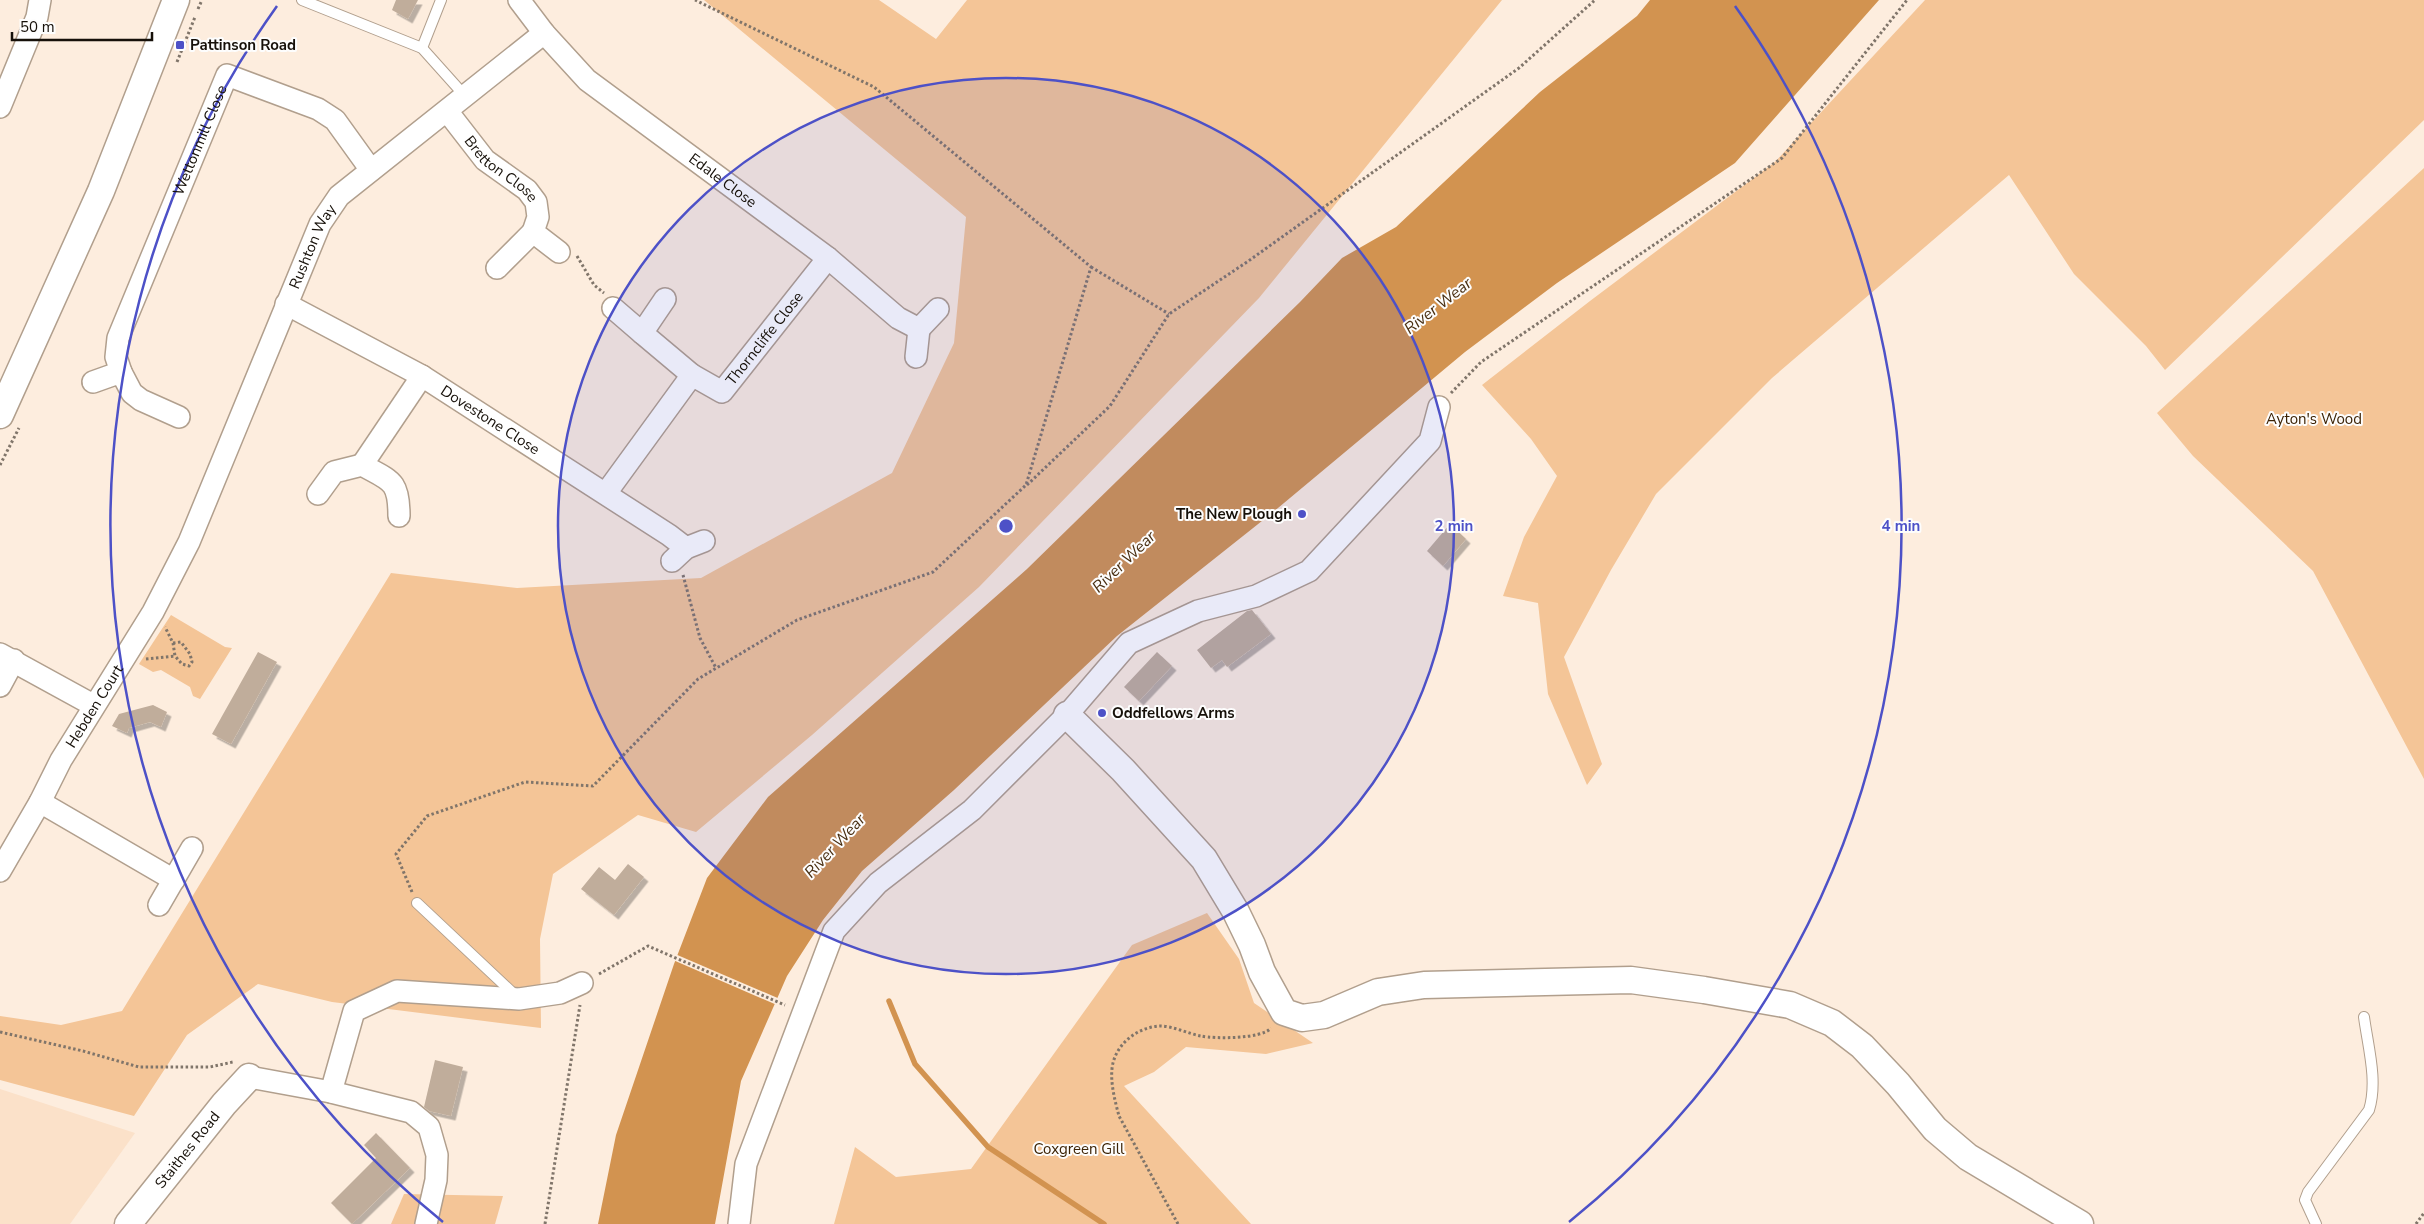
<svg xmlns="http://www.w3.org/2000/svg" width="2424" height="1224" viewBox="0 0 2424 1224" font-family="'Nunito Sans',sans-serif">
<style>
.built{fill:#fbe1c9}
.green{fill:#f4c597}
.water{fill:#d29350}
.pier{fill:#fdedde}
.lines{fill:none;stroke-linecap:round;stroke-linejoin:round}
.stream{stroke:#d29350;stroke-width:5.5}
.building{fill:#c0ad9b;filter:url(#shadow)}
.service-casing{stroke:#b19f8d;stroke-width:12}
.minor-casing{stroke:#b19f8d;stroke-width:24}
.tertiary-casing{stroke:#b19f8d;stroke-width:29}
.path{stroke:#80756a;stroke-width:3;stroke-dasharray:2.5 2.5;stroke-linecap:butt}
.service{stroke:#fff;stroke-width:10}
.minor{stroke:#fff;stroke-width:21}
.tertiary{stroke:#fff;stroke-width:26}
.ring{fill:none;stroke:#4d51c7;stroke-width:2.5}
.poi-dot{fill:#4d51c7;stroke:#fdfdfd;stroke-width:2}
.labels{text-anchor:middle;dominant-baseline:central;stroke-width:4;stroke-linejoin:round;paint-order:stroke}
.poi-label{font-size:15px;font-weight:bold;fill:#161009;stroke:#fdfdfd;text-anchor:start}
.street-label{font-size:15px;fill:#161009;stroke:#fdfdfd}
.park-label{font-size:15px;fill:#3c2305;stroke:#fdfdfd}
.water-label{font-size:16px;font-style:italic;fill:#492f12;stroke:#fdfdfd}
.centre{fill:#4d51c7;stroke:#fdfdfd;stroke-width:2.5}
.ring-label{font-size:15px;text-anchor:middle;font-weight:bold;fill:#4d51c7;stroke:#fdfdfd;stroke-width:4;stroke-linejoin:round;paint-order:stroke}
</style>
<defs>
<filter id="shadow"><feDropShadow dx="4.5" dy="4.5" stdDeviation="0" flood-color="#0004"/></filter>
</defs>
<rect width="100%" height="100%" fill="#fdedde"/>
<polygon class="built" points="0,1089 135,1133 70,1224 0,1224"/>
<g class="green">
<polygon points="704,0 879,0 936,39 967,0 1502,0 1259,298 979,587 812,735 696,832 638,815 553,874 540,939 541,1028 332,1002 258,984 187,1035 134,1116 0,1080 0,1016 61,1025 122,1011 391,573 517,588 701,578 892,473 954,343 966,217"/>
<polygon points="1925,0 2424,0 2424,120 2165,370 2146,346 2074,274 2009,175 1772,378 1656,494 1611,570 1564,657 1602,764 1587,785 1548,694 1538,603 1503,596 1524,537 1557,476 1531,439 1482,385 1590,301 1775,162"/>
<polygon points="2424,168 2424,779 2313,571 2193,456 2157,413"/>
<polygon points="171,615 225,647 232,648 200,699 193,696 190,687 161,670 153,672 139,664"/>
<polygon points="1207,913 1239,959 1254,1003 1313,1043 1266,1054 1186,1047 1154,1072 1124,1086 1251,1224 834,1224 855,1147 896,1177 971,1169 1132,945"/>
<polygon points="404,1194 503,1196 495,1224 391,1224"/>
</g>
<polygon class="water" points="1650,0 1879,0 1735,163 1557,283 1465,352 1272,513 1117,636 954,790 862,871 823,920 787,976 741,1081 715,1224 598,1224 616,1135 674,964 707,878 768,797 1027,569 1300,302 1342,258 1396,227 1540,92 1637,16"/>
<polygon class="pier" points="675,954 780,999 777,1005 673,960"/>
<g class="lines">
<polyline class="stream" points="889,1001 915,1064 988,1147 1104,1224"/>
</g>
<g class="building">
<polygon points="396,0 418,0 408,19 392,10"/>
<polygon points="1450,524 1466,539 1443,566 1427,551"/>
<polygon points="1252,610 1271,634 1227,667 1222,660 1211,668 1197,650 1247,611"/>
<polygon points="258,652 277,662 231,744 212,734"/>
<polygon points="1157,652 1172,666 1139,701 1124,687"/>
<polygon points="153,705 167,712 161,727 150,722 129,728 127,733 112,726 119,714"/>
<polygon points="628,864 644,877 614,915 581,889 599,867 615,880"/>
<polygon points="435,1060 463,1067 451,1116 429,1111 424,1107"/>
<polygon points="376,1133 410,1168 352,1224 331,1203 376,1158 364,1145"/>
</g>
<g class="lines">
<defs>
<g id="service">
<polyline points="302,0 422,48 465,96"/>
<polyline points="422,48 441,0"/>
<polyline points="417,903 516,996"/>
<path d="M 2316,1224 L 2305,1200 L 2308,1192 L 2369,1110 C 2378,1081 2368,1047 2364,1017"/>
</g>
<g id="minor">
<path id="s1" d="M 519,0 L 544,33 L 587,80 L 828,258 L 898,318 L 919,329 L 938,309"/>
<polyline points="0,107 37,17 40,0"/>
<path id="s2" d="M 447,111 L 485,160 L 527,190 L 536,202 L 538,217 L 533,232 L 559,252"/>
<polyline points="497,268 533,232"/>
<polyline points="665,299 642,333 692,375"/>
<path id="s3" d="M 286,304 L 422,376 L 669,535 L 686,548"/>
<polyline points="613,308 642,333"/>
<polyline points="916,357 919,329"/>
<path id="s4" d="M 121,372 L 116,357 L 118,338 L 227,75 L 318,109 L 335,120 L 371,170"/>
<polyline points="93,382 121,372 132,393 141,400 179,417"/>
<polyline points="362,465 422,376"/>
<path id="s5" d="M 606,493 L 692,375 L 722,392 L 828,258"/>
<path d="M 318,494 L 334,472 L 362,465 C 391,481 399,480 399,516"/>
<polyline points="672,561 686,548 704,541"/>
<polyline points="0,654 93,705"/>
<polyline points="0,686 14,660"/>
<polyline points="40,802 174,880"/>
<path id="s6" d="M 0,871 L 40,802 L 61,760 L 153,612 L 189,542 L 320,224 L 339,196 L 544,33"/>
<polyline points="159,905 192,848"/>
<polyline points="249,1077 331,1092 411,1112 429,1127 437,1155 436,1180 426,1224"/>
<polyline points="331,1092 354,1011 397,991 519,999 560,993 582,983"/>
<polyline points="739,1224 746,1164 834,931 878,883 972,810 1067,715 1129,643 1198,611 1256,596 1309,571 1430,441 1439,407"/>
</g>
<g id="tertiary">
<polyline points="0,415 101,191 176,0"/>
<polyline points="1067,715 1123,770 1204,859 1236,912 1252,945 1262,972 1284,1012 1302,1018 1324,1015 1378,992 1424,985 1631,980 1704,990 1790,1005 1832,1023 1862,1046 1898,1084 1935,1129 1968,1157 2080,1224"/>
<path id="s7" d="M 128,1224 L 224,1104 L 249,1077"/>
</g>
</defs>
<use href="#service" class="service-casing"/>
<use href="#minor" class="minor-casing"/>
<use href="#tertiary" class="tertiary-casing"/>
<g class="path">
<polyline points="198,9 202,0"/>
<polyline points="177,62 195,17"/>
<polyline points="577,256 594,285 604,293"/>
<polyline points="1091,267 1169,314"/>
<polyline points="1451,393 1481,362 1782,158 1907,0"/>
<polyline points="0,465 19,428"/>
<polyline points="1027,485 1110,406 1169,314 1247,262 1519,68 1595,0"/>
<polyline points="683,575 700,638 716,668"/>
<polyline points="173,643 181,642 190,654 192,662 189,666 182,664 175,656"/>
<polyline points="146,659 175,656 173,643 165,627"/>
<polyline points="412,892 396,854 427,816 525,782 593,786 698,679 797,620 933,572 1026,485 1091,267 874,87 695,0"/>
<polyline points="599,974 648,946 785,1005"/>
<polyline points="0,1032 83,1051 139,1067 210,1067 233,1062"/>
<polyline points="545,1224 580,1005"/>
<path d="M 1178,1224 L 1119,1116 C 1115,1101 1109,1079 1113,1063 C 1118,1042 1139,1027 1160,1026 C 1173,1026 1189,1034 1201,1036 C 1215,1039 1262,1039 1271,1028"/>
<polyline points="2416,1224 2424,1213"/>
</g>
<use href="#service" class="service"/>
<use href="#minor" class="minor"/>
<use href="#tertiary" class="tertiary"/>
</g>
<circle cx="1006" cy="526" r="448" fill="#4d51c7" fill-opacity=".12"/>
<g class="ring">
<circle cx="1006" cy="526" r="448"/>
<path d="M443 1222A895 895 0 0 1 277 6M1735 6A895 895 0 0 1 1569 1222"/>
</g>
<g class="poi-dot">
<rect x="175" y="40" width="10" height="10" rx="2.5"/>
<circle cx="1302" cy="514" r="5"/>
<circle cx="1102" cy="713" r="5"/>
</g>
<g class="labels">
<g class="poi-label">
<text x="190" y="45">Pattinson Road</text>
<text x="1292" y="514" text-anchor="end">The New Plough</text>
<text x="1112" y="713">Oddfellows Arms</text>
</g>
<g class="street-label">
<text stroke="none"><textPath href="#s4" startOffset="249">Wettonmill Close</textPath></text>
<text stroke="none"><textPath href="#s2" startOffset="80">Bretton Close</textPath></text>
<text stroke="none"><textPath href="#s1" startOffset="274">Edale Close</textPath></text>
<text stroke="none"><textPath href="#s6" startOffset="700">Rushton Way</textPath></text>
<text stroke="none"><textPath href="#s5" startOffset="249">Thorncliffe Close</textPath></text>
<text stroke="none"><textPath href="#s3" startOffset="235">Dovestone Close</textPath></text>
<text stroke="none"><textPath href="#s6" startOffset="190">Hebden Court</textPath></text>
<text stroke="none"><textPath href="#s7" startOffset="95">Staithes Road</textPath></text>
</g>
<g class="park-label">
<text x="2314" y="419">Ayton's Wood</text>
<text x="1079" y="1149">Coxgreen Gill</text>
</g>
<g class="water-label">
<text transform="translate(1438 306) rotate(-38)">River Wear</text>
<text transform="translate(1124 562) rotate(-44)">River Wear</text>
<text transform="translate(835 846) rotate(-47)">River Wear</text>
</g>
</g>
<circle cx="1006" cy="526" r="8" class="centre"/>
<g class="ring-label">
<text x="1454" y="531">2 min</text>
<text x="1901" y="531">4 min</text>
</g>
<path d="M12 32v8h140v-8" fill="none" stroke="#161009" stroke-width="2.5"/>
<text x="20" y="32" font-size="15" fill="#161009" stroke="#fdfdfd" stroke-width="4" paint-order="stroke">50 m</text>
</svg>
